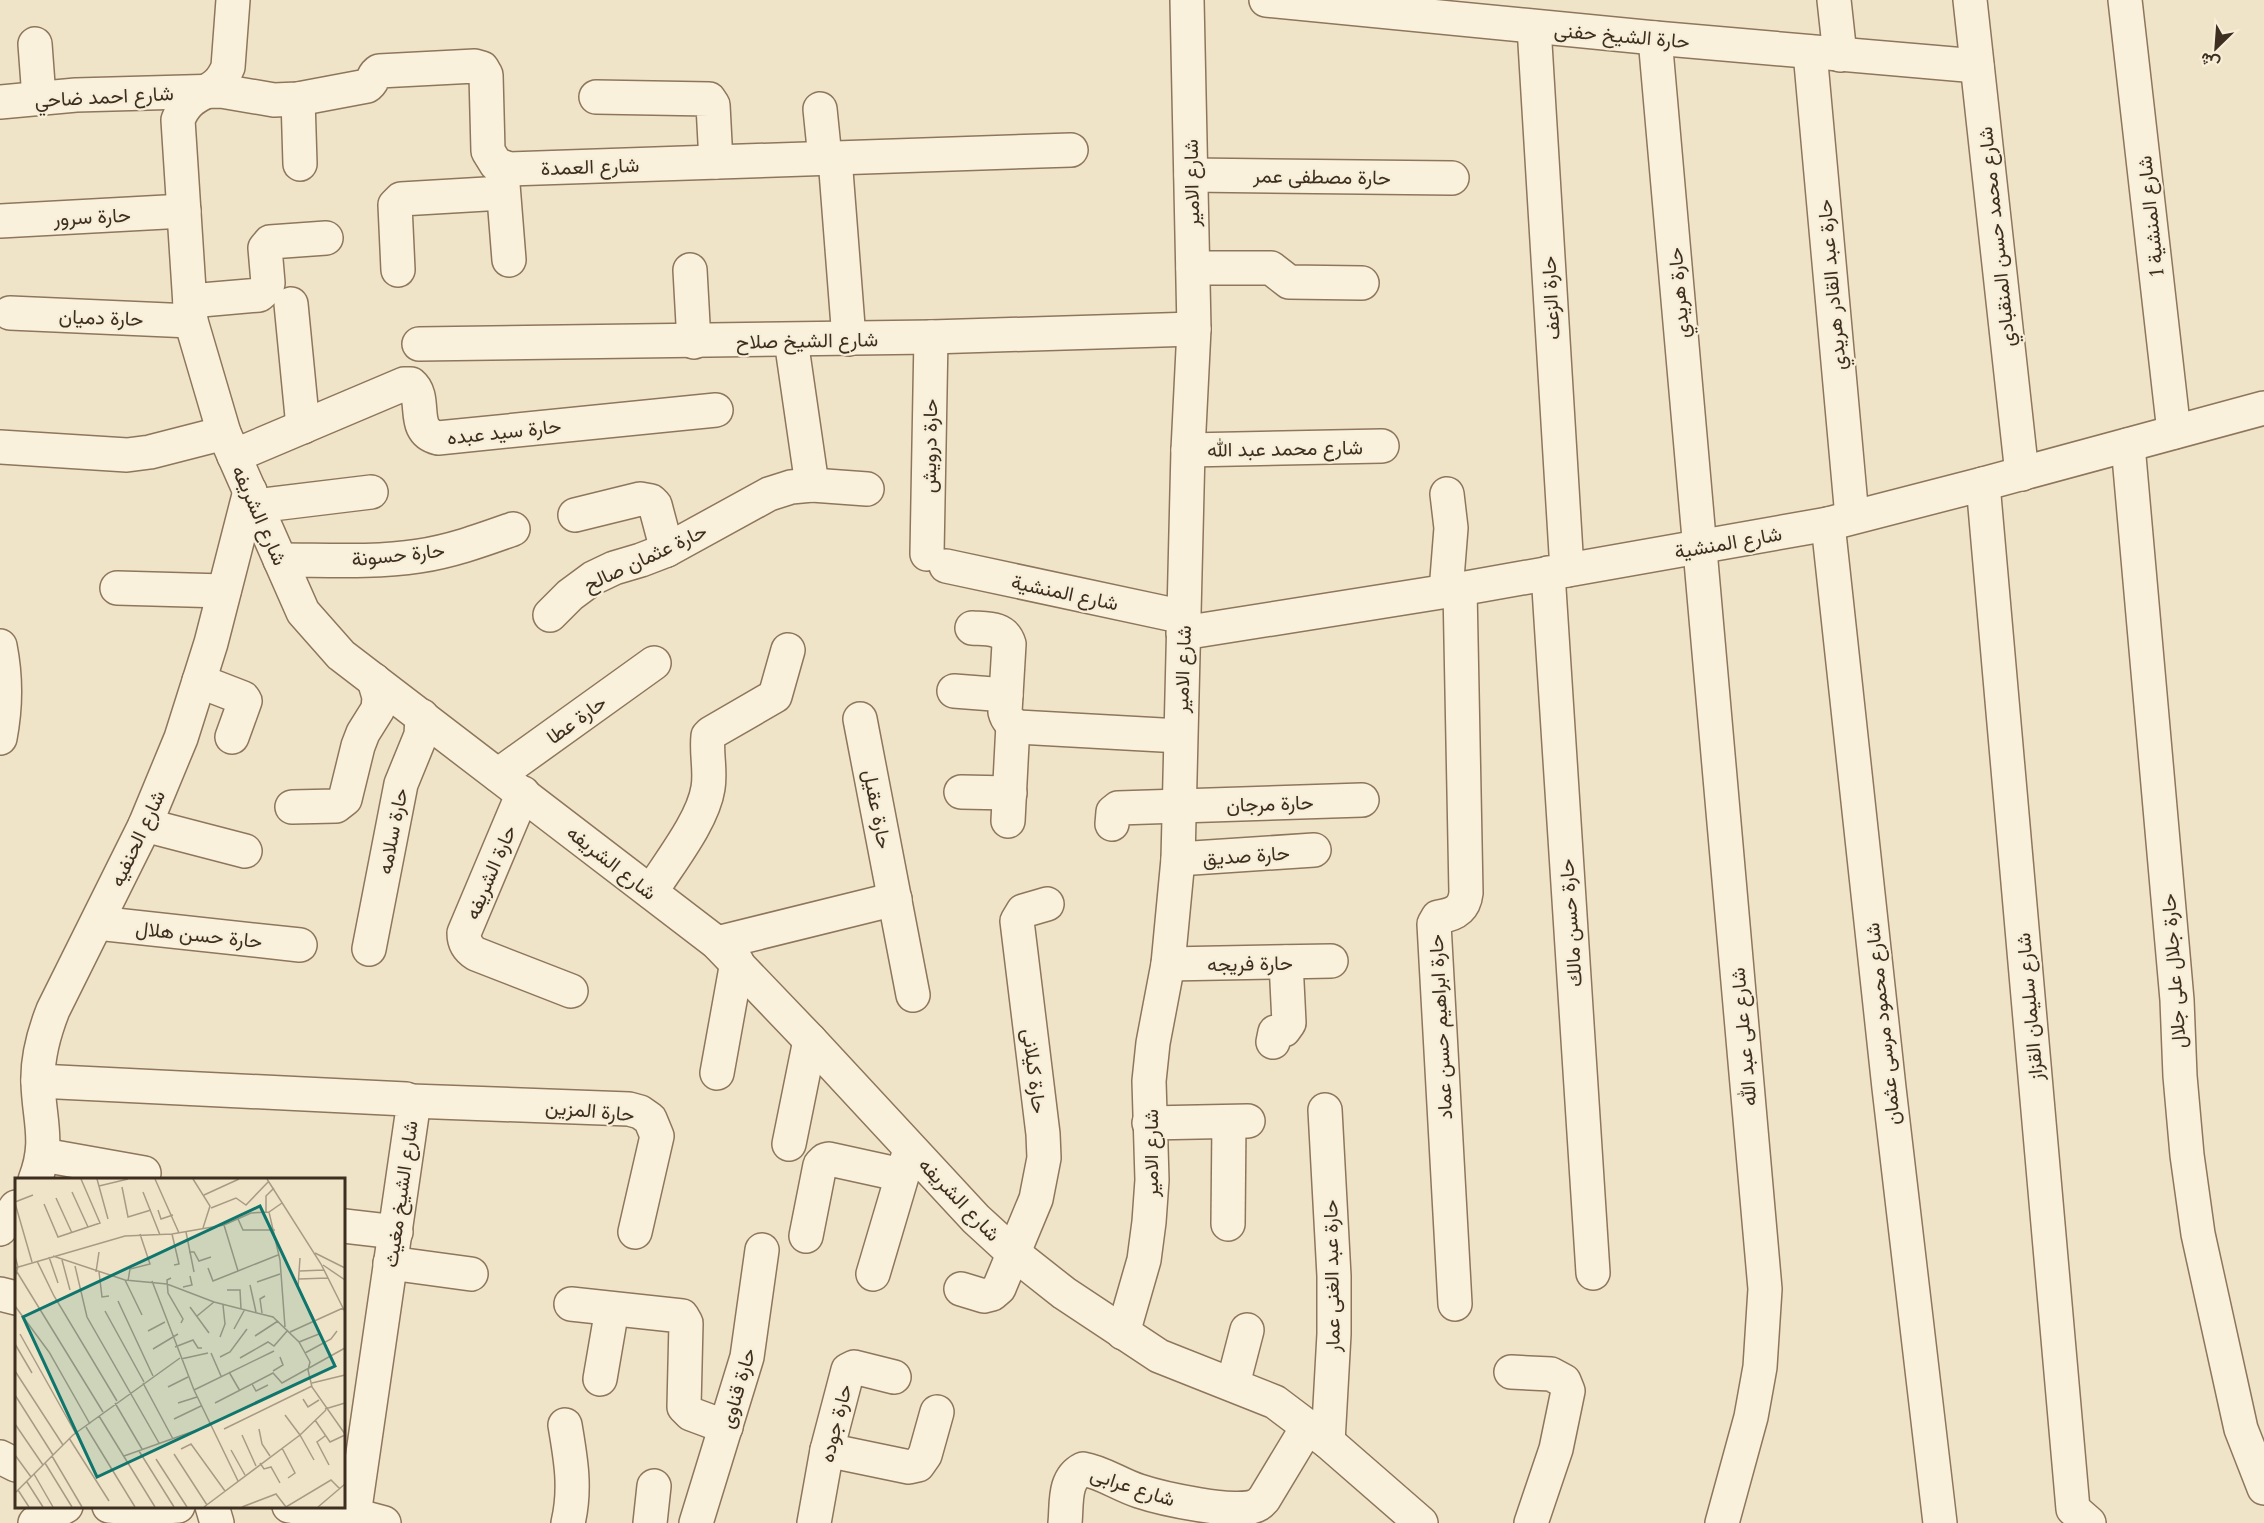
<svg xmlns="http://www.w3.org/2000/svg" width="2264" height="1523" viewBox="0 0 2264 1523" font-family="Lora,Vazirmatn,serif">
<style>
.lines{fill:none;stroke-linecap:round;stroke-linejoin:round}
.minor-casing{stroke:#8d765c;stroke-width:36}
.minor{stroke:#faf1dc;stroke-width:33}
.labels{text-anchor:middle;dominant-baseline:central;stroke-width:4.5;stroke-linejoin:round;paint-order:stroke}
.street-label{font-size:20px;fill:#3d2e20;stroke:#f7eed8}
.inset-road{fill:none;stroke:#a89b85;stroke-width:1.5}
.view{fill:#0f766e;fill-opacity:0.15;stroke:#0f766e;stroke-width:3}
.inset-edge{fill:none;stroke:#3d2e20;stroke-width:3}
</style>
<rect width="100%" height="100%" fill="#f0e4c8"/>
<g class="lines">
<defs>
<g id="minor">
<path d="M 233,0 L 228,67 C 215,100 191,86 178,120 L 191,321 L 224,433 L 303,612 L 341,655 L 717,943 L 810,1040 L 976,1219 L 1012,1252 L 1064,1293 L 1159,1356 L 1275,1402 L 1328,1442 L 1421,1523"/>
<polyline points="1266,0 1655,38 1977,66"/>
<polyline points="1834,0 1840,55"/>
<polyline points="1970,0 2022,474"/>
<polyline points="2125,0 2174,432"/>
<polyline points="1534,27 1567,570"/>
<polyline points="1655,38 1765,1289 1760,1367 1751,1417 1722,1523"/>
<polyline points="35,44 39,98"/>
<polyline points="1810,52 1852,517"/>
<polyline points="596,97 709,99 713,105 716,162"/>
<polyline points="298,99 300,164"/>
<path d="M 0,102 L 76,95 L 221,91 L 274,100 L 298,99 L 367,86 C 374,82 372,75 379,71 L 475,66 L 482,68 L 486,75 L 488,151 L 496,164 L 509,169 L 1071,150"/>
<polyline points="820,109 825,158"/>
<polyline points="835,158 849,339"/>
<polyline points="502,172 509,260"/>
<polyline points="1191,175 1452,178"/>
<polyline points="0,221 184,211"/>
<polyline points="1193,268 1271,268 1289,282 1362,283"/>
<polyline points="398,270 395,205 401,199 503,193"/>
<polyline points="690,270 694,342"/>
<polyline points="190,301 259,295 267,288 268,283 265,248 270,242 326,238"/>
<polyline points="291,304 303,427"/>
<polyline points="10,313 191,321"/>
<polyline points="791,340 812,485"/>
<polyline points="419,344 931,337 1194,329"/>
<polyline points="2128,445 2177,1000 2180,1076 2187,1155 2198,1234 2241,1429 2264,1488"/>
<polyline points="0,447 127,455 150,452 224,433"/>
<polyline points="1188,450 1382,446"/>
<path d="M 234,456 L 404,384 L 411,384 C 428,398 409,431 438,438 L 716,410"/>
<polyline points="1983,484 2073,1509 2089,1523"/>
<polyline points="256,506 371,492"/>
<polyline points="575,515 640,499 651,501 655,505 667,550"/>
<polyline points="1828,524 1889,1088 1940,1523"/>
<polyline points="927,554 931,337"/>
<path d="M 280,560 C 326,560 373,563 419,556 C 452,551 482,540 513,529"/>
<polyline points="946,566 1184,617"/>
<polyline points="1548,573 1593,1273"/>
<polyline points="117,588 224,591"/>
<polyline points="1446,591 1451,528 1447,494"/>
<polyline points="550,615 570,595 593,578 614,568 641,560 667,550 769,494 791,487 812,485 867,489"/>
<path d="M 972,628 C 987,629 1004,627 1009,644 L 1005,712 C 1007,720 1011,724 1018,727 L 1180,736"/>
<polyline points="1183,633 1460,589 1828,524 1983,484 2264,408"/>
<path d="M 0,646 C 6,676 6,707 0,738"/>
<polyline points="199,681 243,698 245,701 232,737"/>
<polyline points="954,691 1006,695"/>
<polyline points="860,719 913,995"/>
<polyline points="498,775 654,663"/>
<polyline points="961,792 1010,793"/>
<path d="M 523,793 L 464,933 C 464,943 468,949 476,954 L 571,991"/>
<polyline points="292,807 336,806 345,799 358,746 363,733 378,709 379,697 374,680"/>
<polyline points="1008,821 1013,724"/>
<polyline points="1112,824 1113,812 1118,808 1362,800"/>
<polyline points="145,825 245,851"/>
<polyline points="1178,859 1314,850"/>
<path d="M 651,892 C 669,863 703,821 708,788 C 711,771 706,754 708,736 L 711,733 L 775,696 L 788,650"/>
<polyline points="97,923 300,945"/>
<polyline points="717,943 895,899"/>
<polyline points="369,949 401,784 421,735 422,716"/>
<polyline points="1168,964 1331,961"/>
<polyline points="1273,1042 1275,1032 1284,1030 1289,1023 1286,962"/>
<polyline points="717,1073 737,962"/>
<polyline points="38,1081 406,1099 411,1101 413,1108 354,1515"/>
<polyline points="411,1101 629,1109 640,1112 650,1119 657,1136 635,1232"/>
<polyline points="1325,1110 1334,1276 1334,1334 1328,1442"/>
<polyline points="1149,1123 1248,1121"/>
<polyline points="789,1144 810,1040"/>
<polyline points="43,1155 144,1173"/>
<path d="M 35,1180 C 50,1142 39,1120 38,1083 C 37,1058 44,1033 53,1010 L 145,825 L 181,738 L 211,643 L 250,491"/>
<polyline points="1228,1224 1229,1122"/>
<polyline points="344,1226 396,1232"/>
<polyline points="0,1229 16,1207"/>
<polyline points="806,1236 820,1165 825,1160 829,1159 902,1175"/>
<polyline points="390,1263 471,1274"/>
<polyline points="873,1274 908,1156"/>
<polyline points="961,1289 984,1296 992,1294 999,1288 1036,1199 1044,1158 1043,1134 1017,921 1023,911 1047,904"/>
<polyline points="0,1294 16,1298"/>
<polyline points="571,1304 682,1316 686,1323 684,1407 691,1414 726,1427"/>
<path d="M 1455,1304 L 1434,924 L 1438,917 C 1454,915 1464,910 1466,893 L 1460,589"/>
<polyline points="1123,1333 1144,1260 1149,1222 1152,1180 1149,1081 1153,1043 1168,964 1178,859 1188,450 1194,329 1187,0"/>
<polyline points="1511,1372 1551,1374 1564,1381 1568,1391 1556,1449 1531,1523"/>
<polyline points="600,1379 612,1309"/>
<polyline points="1233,1384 1247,1330"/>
<path d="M 565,1425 C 571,1460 576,1489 568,1523"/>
<polyline points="827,1450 909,1467 918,1465 925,1455 937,1412"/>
<polyline points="0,1457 16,1465"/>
<polyline points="109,1506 140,1509 178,1506"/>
<polyline points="212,1506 217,1523"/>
<polyline points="289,1506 354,1515 384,1523"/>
<polyline points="35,1523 66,1506"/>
<polyline points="650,1523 654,1486"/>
<polyline points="696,1523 747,1357 762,1250"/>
<polyline points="814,1523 827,1450 848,1370 854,1367 894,1377"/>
<path d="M 1065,1523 C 1067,1504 1063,1479 1083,1469 C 1102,1472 1120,1485 1139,1491 C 1160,1498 1239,1516 1257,1505 C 1260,1504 1262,1501 1264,1499 L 1308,1426"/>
</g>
</defs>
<use href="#minor" class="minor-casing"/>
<use href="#minor" class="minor"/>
</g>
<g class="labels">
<g class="street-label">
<text transform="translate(1622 35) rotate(5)">حارة الشيخ حفنى</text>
<text transform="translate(104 96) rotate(-3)">شارع احمد ضاحي</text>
<text transform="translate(590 166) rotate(-2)">شارع العمدة</text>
<text transform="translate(1322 176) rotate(1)">حارة مصطفى عمر</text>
<text transform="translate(1191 183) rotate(-91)">شارع الامير</text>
<text transform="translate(92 216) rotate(-3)">حارة سرور</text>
<text transform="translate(2150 216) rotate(-96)">شارع المنشية 1</text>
<text transform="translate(1996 237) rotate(-96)">شارع محمد حسن المنقبادي</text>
<text transform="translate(1831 285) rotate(-95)">حارة عبد القادر هريدي</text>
<text transform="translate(1678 293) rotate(-95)">حارة هريدي</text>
<text transform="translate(1550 298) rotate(-93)">حارة الزعف</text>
<text transform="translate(101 317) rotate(2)">حارة دميان</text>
<text transform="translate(807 340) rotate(-1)">شارع الشيخ صلاح</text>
<text transform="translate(504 431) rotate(-6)">حارة سيد عبده</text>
<text transform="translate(929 446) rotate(-89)">حارة درويش</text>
<text transform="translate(1285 448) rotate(-1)">شارع محمد عبد الله</text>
<text transform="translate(260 515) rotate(66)">شارع الشريفه</text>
<text transform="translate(1728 542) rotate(-10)">شارع المنشية</text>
<text transform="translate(398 554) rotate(-6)">حارة حسونة</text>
<text transform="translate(645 557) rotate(-25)">حارة عثمان صالح</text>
<text transform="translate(1065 592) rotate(12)">شارع المنشية</text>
<text transform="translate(1182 669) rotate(-88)">شارع الامير</text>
<text transform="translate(576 719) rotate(-36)">حارة عطا</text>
<text transform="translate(1270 803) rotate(-2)">حارة مرجان</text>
<text transform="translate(878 809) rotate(79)">حارة عقيل</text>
<text transform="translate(392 831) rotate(-79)">حارة سلامه</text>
<text transform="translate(137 838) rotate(-65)">شارع الحنفيه</text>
<text transform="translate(1246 855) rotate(-4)">حارة صديق</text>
<text transform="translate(612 862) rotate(38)">شارع الشريفه</text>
<text transform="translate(490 872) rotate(-67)">حارة الشريفه</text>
<text transform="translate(1570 923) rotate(-94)">حارة حسن مالك</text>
<text transform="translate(199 934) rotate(6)">حارة حسن هلال</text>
<text transform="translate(1250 963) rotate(-1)">حارة فريجه</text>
<text transform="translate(2173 971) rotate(-94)">حارة جلال على جلال</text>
<text transform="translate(2029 1007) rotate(-95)">شارع سليمان القزاز</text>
<text transform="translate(1882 1024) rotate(-96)">شارع محمود مرسى عثمان</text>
<text transform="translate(1440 1027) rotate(-93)">حارة ابراهيم حسن عماد</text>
<text transform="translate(1743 1037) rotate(-95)">شارع على عبد الله</text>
<text transform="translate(1035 1071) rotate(83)">حارة كيلانى</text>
<text transform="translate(590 1110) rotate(5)">حارة المزين</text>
<text transform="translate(1150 1153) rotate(-90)">شارع الامير</text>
<text transform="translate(400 1194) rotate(-82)">شارع الشيخ مغيث</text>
<text transform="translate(960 1199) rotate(46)">شارع الشريفه</text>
<text transform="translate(1331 1276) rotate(-91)">حارة عبد الغنى عمار</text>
<text transform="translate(737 1388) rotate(-74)">حارة قناوى</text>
<text transform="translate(835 1423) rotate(-76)">حارة جوده</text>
<text transform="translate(1133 1486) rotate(18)">شارع عرابى</text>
</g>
</g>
<g transform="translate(15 1178)">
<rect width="330" height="330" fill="#f0e4c8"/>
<path class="inset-road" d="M 82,1 L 93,41M 140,1 L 164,55M 178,1 L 195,28 L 188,50M 252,1 L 306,86 L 330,134M 84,8 L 113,1M 107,9 L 113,39 L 136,32M 57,14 L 73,49M 128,14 L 145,57M 189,17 L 224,1M 41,20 L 57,55M 0,24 L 18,17M 0,25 L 17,84M 29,26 L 43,59 L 85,45 L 66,1M 196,30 L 221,20 L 231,27 L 254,3M 143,32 L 146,41 L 158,37M 254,34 L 265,82 L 270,149M 251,35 L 251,18 L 259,10M 223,41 L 228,52 L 260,52M 209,47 L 223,93 L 263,77M 171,54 L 179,94M 157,56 L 164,86 L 159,87M 174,74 L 179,74 L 184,83 L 196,79M 300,75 L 330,90M 0,78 L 3,89 L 0,99M 38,78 L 110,102 L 152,106 L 199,124 L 258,139 L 284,164 L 295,184 L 293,192 L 297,209 L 330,256M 34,79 L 43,105M 285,80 L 283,109 L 299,141M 47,82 L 55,112M 22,83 L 39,118 L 102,223M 308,87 L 330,102M 60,88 L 72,139 L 144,265M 0,90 L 110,58 L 157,56 L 209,47 L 236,35 L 254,34 L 267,25M 193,90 L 198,103 L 223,93M 285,93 L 309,92M 2,94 L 88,234M 81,94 L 84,74M 84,94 L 87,119 L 94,118M 156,100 L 152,102 L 153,115 L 168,141 L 166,145M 284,101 L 313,100M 110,102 L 127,137M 113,103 L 115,91 L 135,86 L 125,56M 137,103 L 179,212 L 223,303M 242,104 L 265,96M 235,107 L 241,134M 168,109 L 177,107 L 175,98M 212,112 L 225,112 L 226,131M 103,123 L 138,198M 0,128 L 34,174 L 75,246M 175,129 L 194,155M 90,133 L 129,204M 247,135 L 245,121 L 250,118M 182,138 L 199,124M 219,151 L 230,131M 133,153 L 150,144M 275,154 L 328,130M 5,156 L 61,256M 240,158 L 263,143M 205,159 L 210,146 L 208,127M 284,164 L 304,156M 0,166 L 17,195M 160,169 L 178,162 L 183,170 L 187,170M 138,171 L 163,156M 196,175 L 206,198M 290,175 L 316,161 L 322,153M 205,179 L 215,174 L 232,151M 225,180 L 253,164 L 259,168 L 273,152M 166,181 L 193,175M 0,193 L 48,267M 258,193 L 268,187 L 265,179M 214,194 L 225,213M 128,205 L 158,261M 297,205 L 330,197M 237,206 L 241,213 L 253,207M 153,209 L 173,199M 179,212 L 259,173M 0,217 L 38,277M 288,221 L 293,229 L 304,222M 100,225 L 127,271M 163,225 L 182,219M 200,225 L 258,195 L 267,205 L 330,170M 310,231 L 330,225M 270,237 L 285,257M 84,238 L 140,329M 159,241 L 186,228M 300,242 L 315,264 L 330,257M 0,246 L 28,287M 71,249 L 120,329M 209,251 L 297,208M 244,251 L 247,266 L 255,278M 227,257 L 241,288M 285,257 L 299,282M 310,258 L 302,264 L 314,287M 54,260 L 94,323M 267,270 L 280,295 L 273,300M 166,271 L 176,266 L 210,313M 216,272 L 230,297M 124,273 L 159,329M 159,276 L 192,327M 0,277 L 16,299M 37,278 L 67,329M 109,278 L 196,247M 141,281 L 172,329M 30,285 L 57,329M 245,285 L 249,291 L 256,289 L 265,305M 19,296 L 38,329M 12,304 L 28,329M 3,312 L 14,329M 0,315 L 58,257 L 165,180M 189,329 L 285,257 L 311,232M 227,329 L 261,316 L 271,329 L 316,302 L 325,311M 303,329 L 330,306"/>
<path class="view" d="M 245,28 L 320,188 L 82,299 L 8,139 Z"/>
<rect width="330" height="330" class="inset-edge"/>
</g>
<g transform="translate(2216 48) rotate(205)" stroke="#f7eed8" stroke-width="4.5" paint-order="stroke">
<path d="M0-4.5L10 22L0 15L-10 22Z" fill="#3d2e20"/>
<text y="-9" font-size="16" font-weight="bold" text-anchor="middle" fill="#3d2e20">ش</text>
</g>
</svg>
